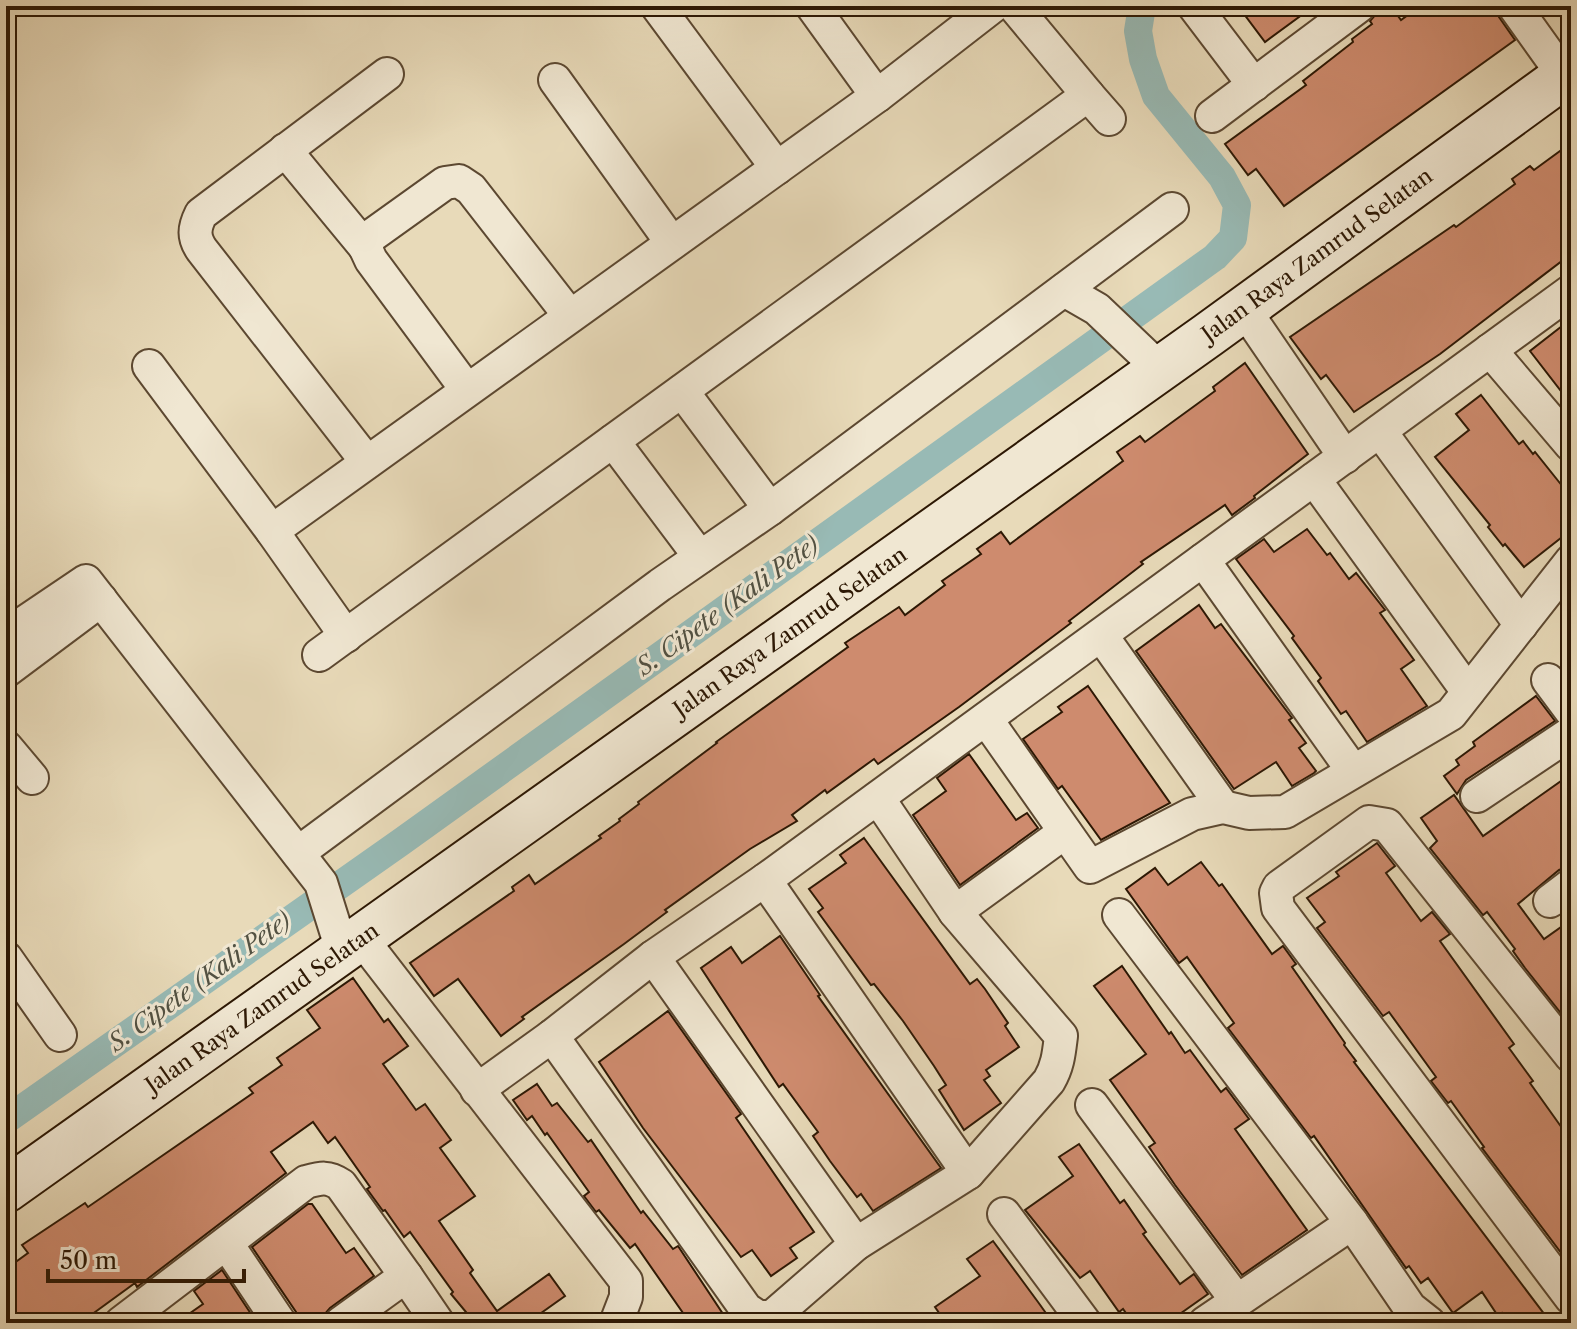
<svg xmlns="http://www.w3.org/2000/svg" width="1577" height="1329" viewBox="0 0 1577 1329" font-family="'Libre Caslon Text',serif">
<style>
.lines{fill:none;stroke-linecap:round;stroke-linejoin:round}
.canal{stroke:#98bab5;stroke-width:28}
.building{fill:#ce8b6e;stroke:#2d1804;stroke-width:2}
.street-casing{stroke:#5c4831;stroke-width:36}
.secondary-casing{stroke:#2d1804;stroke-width:48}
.street{stroke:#f0e7d2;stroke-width:32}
.secondary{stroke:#f0e7d2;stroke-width:44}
.labels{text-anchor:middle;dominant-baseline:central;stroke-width:6;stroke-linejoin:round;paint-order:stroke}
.street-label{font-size:22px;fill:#2d1804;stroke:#f0e7d2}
.water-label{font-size:24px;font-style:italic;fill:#525142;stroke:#f0e7d2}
</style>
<rect width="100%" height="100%" fill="#e8dab9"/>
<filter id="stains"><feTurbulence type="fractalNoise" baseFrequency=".0025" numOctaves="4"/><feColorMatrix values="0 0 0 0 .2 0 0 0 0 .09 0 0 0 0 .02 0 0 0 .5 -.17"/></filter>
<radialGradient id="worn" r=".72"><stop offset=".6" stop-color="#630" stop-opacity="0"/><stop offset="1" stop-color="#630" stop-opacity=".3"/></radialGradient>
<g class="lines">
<polyline class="canal" points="6,1120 401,842 1215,257 1233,238 1237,205 1222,177 1156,96 1143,59 1138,31 1142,6"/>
</g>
<g class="building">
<polygon points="1238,6 1314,6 1265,42"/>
<polygon points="1378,6 1391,6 1401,20 1420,6 1495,6 1499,17 1515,40 1284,206 1256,169 1248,175 1225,144 1306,85 1303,81 1353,42 1352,39 1372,24 1370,21 1376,14"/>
<polygon points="1571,143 1571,254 1440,354 1354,412 1326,375 1321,379 1290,337 1454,225 1456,227 1515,184 1512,179 1530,166 1534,170"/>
<polygon points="1571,319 1571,404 1530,351"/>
<polygon points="1245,363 1308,454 1254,496 1255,498 1232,515 1225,505 1141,562 1143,564 1069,621 1071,623 959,707 878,764 874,759 827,793 825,790 792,815 797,821 750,849 665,910 667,912 624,944 522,1017 524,1019 501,1036 458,979 434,996 410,963 514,891 512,887 529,875 535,884 601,838 599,836 620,821 619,819 639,804 638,802 717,743 716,742 848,647 845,643 899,607 905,615 945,585 942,581 981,554 977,549 1001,532 1010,544 1123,461 1117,452 1140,436 1145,442 1215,391 1213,387"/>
<polygon points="1481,395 1519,444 1523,441 1533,454 1535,452 1571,497 1571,530 1524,567 1505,544 1503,546 1488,527 1490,525 1435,457 1469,430 1456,414"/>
<polygon points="1307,529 1327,555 1330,553 1349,579 1356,573 1385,610 1380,613 1414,660 1401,669 1427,706 1367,742 1346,711 1341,714 1318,681 1321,678 1292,638 1294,636 1236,559 1264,539 1274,552"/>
<polygon points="1199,605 1215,628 1221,624 1292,718 1289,720 1306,743 1299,748 1316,771 1314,773 1292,786 1276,762 1234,789 1136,651"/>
<polygon points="1088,686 1170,803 1101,840 1062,786 1058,789 1023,739 1062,712 1058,707"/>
<polygon points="1536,696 1555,721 1466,780 1457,794 1444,776 1459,765 1456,760 1475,746 1473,742"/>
<polygon points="969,754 1016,820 1027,813 1038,828 960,885 913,815 946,791 937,778"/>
<polygon points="1571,774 1571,866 1559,870 1518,904 1544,939 1571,920 1571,1026 1525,968 1513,951 1515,949 1487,912 1483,915 1430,848 1437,841 1421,818 1454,795 1483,836"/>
<polygon points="864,838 970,984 977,979 985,989 1008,1023 1005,1026 1019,1047 986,1070 990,1076 984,1080 1001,1103 964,1130 939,1090 946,1085 934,1066 903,1021 874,984 871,985 818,912 823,908 809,889 846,863 840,855"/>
<polygon points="1377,843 1395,866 1386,873 1421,921 1432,912 1450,934 1440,941 1514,1044 1509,1048 1533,1081 1530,1083 1562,1128 1571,1122 1571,1266 1482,1148 1484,1147 1451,1101 1448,1103 1431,1081 1436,1077 1389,1012 1383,1016 1317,928 1325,922 1307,898 1339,876 1336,872"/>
<polygon points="1201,862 1219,886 1222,884 1272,954 1283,946 1296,964 1292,967 1345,1043 1344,1045 1356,1061 1354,1062 1551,1323 1509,1323 1502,1313 1498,1316 1482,1292 1453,1313 1428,1278 1421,1283 1409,1266 1406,1268 1314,1136 1311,1138 1228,1028 1234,1023 1187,957 1179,963 1126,889 1155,868 1168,885"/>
<polygon points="780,936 820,995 818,996 941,1168 873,1211 861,1194 857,1197 830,1161 813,1136 818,1132 783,1084 779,1087 701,968 731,947 742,963"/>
<polygon points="1122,966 1169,1034 1171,1032 1185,1053 1190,1050 1221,1092 1226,1088 1249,1119 1235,1129 1307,1230 1242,1275 1175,1185 1149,1147 1155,1143 1110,1080 1146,1054 1094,986"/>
<polygon points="353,978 384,1022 388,1019 408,1046 383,1064 416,1110 425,1104 451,1140 440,1148 475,1196 439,1221 473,1270 470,1273 497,1311 549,1274 565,1296 527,1323 475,1323 451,1294 453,1292 410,1232 404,1237 385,1210 383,1211 367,1189 370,1187 335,1137 328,1143 313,1122 271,1152 286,1173 137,1287 135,1283 80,1323 6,1323 6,1269 28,1253 22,1245 85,1203 88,1207 253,1093 249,1088 282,1065 277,1058 320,1028 307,1010"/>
<polygon points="668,1011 741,1114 736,1118 814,1232 790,1248 797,1258 771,1276 752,1250 741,1257 643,1128 599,1062"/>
<polygon points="537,1084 552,1106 557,1103 588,1142 591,1140 641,1213 643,1211 673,1249 678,1246 729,1323 690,1323 635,1244 630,1248 599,1210 596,1212 584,1196 589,1192 547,1133 545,1135 532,1116 527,1120 513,1100"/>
<polygon points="1079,1144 1120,1203 1124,1200 1146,1232 1143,1234 1180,1284 1194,1274 1208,1294 1167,1323 1133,1323 1123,1309 1119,1312 1090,1271 1080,1278 1025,1210 1073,1176 1059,1157"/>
<polygon points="308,1204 312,1204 346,1253 354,1248 374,1276 330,1308 324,1315 322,1323 299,1323 296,1312 252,1247"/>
<polygon points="993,1241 1038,1302 1053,1323 946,1323 935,1307 980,1276 967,1259"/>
<polygon points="222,1270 257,1323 176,1323 203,1304 194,1291"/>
</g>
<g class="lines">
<defs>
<g id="street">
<polyline points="657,6 777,168"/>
<polyline points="812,6 877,96"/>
<polyline points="1194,6 1254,85"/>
<polyline points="1514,6 1564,76"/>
<polyline points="555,80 672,243"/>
<polyline points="1088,95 1109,119"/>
<polyline points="1212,116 1359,6"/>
<polyline points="285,150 365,247"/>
<polyline points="1064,290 1097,309 1160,369"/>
<polyline points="1244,309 1345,457"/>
<polyline points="1490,350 1571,445"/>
<polyline points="149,366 272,531 346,636"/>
<polyline points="467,390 371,260 365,247 371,236 445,183 459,181 471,189 570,316"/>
<polyline points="682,391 770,509"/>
<polyline points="1380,431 1521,625"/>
<polyline points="613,441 700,557"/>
<path d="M 367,462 L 202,250 C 193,237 194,228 201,214 L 387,74"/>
<polyline points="1314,479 1468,692"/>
<polyline points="272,531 877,96 993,6"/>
<polyline points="1203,560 1353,771"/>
<polyline points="6,635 86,581 321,883 342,950"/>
<polyline points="1101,635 1223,807"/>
<polyline points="319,655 1088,95 1014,6"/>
<polyline points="6,671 101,600"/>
<polyline points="1548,680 1571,711"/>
<polyline points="986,719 1090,867 1192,814 1223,807 1249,813 1285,812 1451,714 1571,561"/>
<polyline points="6,747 32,778"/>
<polyline points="1477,796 1571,733"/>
<polyline points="298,853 660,585 770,509 1172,209"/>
<polyline points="765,880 968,1173"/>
<polyline points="1550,901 1571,885"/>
<polyline points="955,912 1065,832"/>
<polyline points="1119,915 1352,1223 1410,1308 1429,1323"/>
<polyline points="361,938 626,1281 626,1297 616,1323"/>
<polyline points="653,957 856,1244"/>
<polyline points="6,958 60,1035"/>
<path d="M 552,1036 L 746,1309 L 758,1317 L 772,1317 L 856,1244 L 968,1173 L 1049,1081 C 1058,1066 1059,1052 1061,1036 L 955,912 L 878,798"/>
<polyline points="1571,1056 1387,825 1369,822 1279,887 1276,893 1278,908 1571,1298"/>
<polyline points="477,1090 552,1036 653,957 765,880 1571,291"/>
<polyline points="1092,1105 1237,1301"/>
<polyline points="1004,1214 1085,1323"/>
<polyline points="227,1244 280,1323"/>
<polyline points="406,1276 438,1323"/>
<path d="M 121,1323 L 306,1182 C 321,1178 328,1176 341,1185 L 406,1276 L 341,1323"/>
<polyline points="1205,1323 1352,1223"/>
</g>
<polyline id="secondary" points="6,1190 1208,335 1571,71"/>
</defs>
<use href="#street" class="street-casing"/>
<use href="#secondary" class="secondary-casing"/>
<use href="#street" class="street"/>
<use href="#secondary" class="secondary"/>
</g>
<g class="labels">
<g class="street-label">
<text transform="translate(1317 255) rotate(-36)">Jalan Raya Zamrud Selatan</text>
<text transform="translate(790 632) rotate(-35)">Jalan Raya Zamrud Selatan</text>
<text transform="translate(262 1008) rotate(-35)">Jalan Raya Zamrud Selatan</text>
</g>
<g class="water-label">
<text transform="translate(728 605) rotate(-36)">S. Cipete (Kali Pete)</text>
<text transform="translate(200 981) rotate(-36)">S. Cipete (Kali Pete)</text>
</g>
</g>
<rect width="1577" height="1329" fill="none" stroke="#e8dab9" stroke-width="32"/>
<rect x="8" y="8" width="1561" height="1313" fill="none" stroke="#2d1804" stroke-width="4"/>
<rect x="16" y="16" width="1545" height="1297" fill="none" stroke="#2d1804" stroke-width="2"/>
<path d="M48 1269v12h196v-12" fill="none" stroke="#2d1804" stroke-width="4"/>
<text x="60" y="1269" font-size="24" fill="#2d1804" stroke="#f0e7d2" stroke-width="6" paint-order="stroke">50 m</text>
<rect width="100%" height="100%" filter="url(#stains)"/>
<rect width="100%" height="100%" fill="url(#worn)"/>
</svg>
